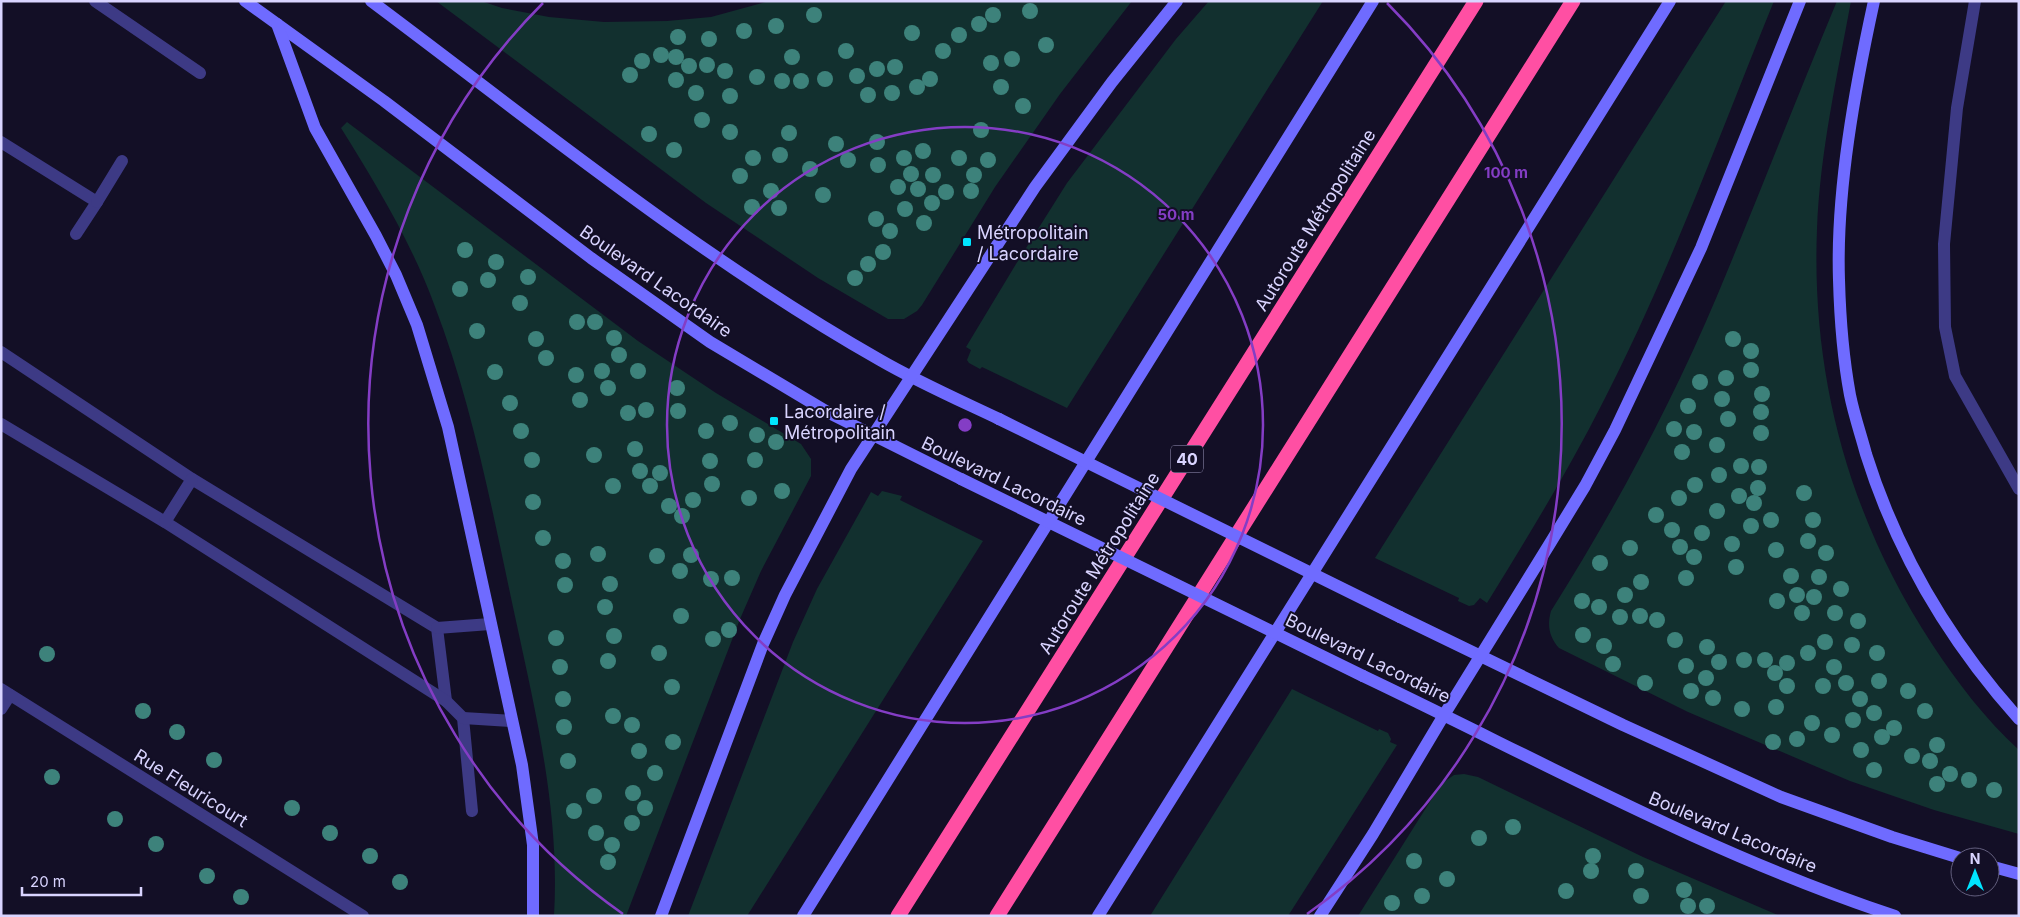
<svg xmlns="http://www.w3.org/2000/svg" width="2020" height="917" viewBox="0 0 2020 917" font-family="Inter,sans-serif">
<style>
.green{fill:#12302f}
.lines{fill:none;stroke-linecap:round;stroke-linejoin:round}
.lane{stroke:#3d3a85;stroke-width:12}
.street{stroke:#3d3a85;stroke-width:12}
.secondary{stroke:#6f6bff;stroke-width:12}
.highway{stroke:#ff4fa3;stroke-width:15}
.secondary-bridge{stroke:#6f6bff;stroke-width:12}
.tree{fill:#3d827b}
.ring{fill:none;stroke:#843dc5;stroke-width:2.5}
.poi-dot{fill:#00e5ff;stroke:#130f26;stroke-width:2}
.labels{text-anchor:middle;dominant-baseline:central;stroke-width:4;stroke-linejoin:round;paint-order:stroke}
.shield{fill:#130f26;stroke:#9e99be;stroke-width:1}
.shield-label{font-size:16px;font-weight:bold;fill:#d9d4ff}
.street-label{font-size:18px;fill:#d9d4ff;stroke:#130f26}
.poi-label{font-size:18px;fill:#d9d4ff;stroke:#130f26;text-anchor:start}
.centre{fill:#843dc5;stroke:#130f26;stroke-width:2.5}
.ring-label{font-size:15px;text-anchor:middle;font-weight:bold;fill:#843dc5;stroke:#130f26;stroke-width:4;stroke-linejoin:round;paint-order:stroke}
</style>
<rect width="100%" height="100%" fill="#130f26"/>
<g class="green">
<polygon points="436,1 481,1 502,8 549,17 604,22 667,21 711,17 769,1 1132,1 1060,94 995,187 922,305 917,311 904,319 888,319 818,278 706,203"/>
<polygon points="1209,1 1323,1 1067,408 982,367 980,369 969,363 967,360 971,350 966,347 1016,264 1067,183 1176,39"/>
<path d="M 1726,1 L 1774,1 C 1719,136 1669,274 1602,404 C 1567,473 1527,538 1487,603 L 1480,598 L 1474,605 L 1469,606 L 1458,601 L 1459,598 L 1375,558 Z"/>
<path d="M 1837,1 L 1851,1 C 1837,77 1820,152 1817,229 C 1811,378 1850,519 1932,644 C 1957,682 1985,719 2019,750 L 2019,834 L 1934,810 L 1850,781 L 1688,712 L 1559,648 C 1549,637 1547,625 1551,611 C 1614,511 1671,405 1717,296 C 1758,198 1796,99 1837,1 Z"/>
<path d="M 347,122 L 638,341 L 716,393 L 801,444 L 811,459 L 811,476 L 761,571 L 740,619 L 626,916 L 554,916 C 560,815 537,718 516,621 C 493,515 473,405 434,304 C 411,242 376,184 341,128 Z"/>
<polygon points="882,491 902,496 900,500 983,541 747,916 688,916 793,642 817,589 871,492 878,496"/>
<polygon points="1292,689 1378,731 1379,729 1388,733 1391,739 1390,742 1397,745 1288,916 1150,916"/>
<polygon points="1464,774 1478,777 1643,857 1780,916 1358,916 1441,784 1454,775"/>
</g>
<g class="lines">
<g class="lane">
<polyline points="95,1 200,73"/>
<polyline points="1975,1 1957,108 1944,244 1945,327 1955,376 2019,489"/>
<polyline points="1,142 97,202 76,234"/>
<polyline points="97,202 122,161"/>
<polyline points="1,352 192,479 437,628 446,701"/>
<polyline points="1,424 165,522 446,701 463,718 472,811"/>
<polyline points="165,522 192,479"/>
<polyline points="437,628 490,624"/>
<polyline points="1,709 10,695"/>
<polyline points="463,718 512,721"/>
</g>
<polyline class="street" points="1,689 363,916"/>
<g class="secondary">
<polyline points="245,1 384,101 591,258 710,342 829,413 961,479"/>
<path d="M 371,1 C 537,125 699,257 880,360 C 918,382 959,400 999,419"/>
<path d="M 1874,1 C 1855,88 1836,191 1839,280 C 1840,318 1843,357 1850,395 C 1854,415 1861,435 1866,454 C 1897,553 1950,642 2019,719"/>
<polyline points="277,24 315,128 376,236 396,275 417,325 448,427 522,765 533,845 533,916"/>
<polyline points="1400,617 1623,725 1781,797 1892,837 1960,858"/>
<path d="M 1363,676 C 1538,759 1710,855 1895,916"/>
<polyline points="1990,866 2019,874"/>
<polyline points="661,916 763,644 785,595 851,469 1035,187 1112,82 1177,1"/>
<polyline points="803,916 1373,1"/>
<polyline points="1098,916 1670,1"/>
<polyline points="1320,916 1373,834 1444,715 1549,545 1585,486 1615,430 1701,248 1800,1"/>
</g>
<g class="highway">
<polyline points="898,916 1476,1"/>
<polyline points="997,916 1573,1"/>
</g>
<g class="secondary-bridge">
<polyline points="999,419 1400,617"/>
<polyline points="961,479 1363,676"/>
</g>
</g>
<g class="tree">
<circle cx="1030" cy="11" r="8"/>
<circle cx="814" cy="15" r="8"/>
<circle cx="993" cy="15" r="8"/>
<circle cx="979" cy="24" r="8"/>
<circle cx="776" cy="26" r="8"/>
<circle cx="744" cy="31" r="8"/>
<circle cx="912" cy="33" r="8"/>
<circle cx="959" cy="35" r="8"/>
<circle cx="678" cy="37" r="8"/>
<circle cx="709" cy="39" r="8"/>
<circle cx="1046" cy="45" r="8"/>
<circle cx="846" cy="51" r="8"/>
<circle cx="943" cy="51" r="8"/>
<circle cx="661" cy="55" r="8"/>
<circle cx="676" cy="57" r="8"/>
<circle cx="792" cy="57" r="8"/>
<circle cx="1012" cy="59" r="8"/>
<circle cx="642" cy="61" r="8"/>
<circle cx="991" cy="63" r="8"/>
<circle cx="707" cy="65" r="8"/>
<circle cx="689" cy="66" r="8"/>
<circle cx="895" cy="67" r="8"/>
<circle cx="877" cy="69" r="8"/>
<circle cx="725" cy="71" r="8"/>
<circle cx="630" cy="75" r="8"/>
<circle cx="857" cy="76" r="8"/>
<circle cx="757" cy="77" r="8"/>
<circle cx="825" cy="79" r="8"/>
<circle cx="930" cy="79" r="8"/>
<circle cx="676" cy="80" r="8"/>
<circle cx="782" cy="81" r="8"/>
<circle cx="801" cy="81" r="8"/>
<circle cx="917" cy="87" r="8"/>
<circle cx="1001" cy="87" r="8"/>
<circle cx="696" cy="93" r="8"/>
<circle cx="892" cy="93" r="8"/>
<circle cx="868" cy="95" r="8"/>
<circle cx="730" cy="96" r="8"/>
<circle cx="1023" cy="106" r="8"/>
<circle cx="702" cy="120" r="8"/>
<circle cx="981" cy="130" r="8"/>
<circle cx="730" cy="132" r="8"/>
<circle cx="789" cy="133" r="8"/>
<circle cx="649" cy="134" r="8"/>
<circle cx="877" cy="142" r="8"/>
<circle cx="836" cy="144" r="8"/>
<circle cx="674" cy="150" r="8"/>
<circle cx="923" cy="151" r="8"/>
<circle cx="780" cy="155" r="8"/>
<circle cx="753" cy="158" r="8"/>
<circle cx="904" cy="158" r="8"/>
<circle cx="959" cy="158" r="8"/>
<circle cx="848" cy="160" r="8"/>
<circle cx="988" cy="160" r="8"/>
<circle cx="878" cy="165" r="8"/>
<circle cx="810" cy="169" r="8"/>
<circle cx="911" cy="174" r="8"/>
<circle cx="933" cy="175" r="8"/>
<circle cx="974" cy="175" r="8"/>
<circle cx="740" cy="176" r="8"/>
<circle cx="898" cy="187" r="8"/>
<circle cx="918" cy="189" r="8"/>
<circle cx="771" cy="191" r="8"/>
<circle cx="971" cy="191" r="8"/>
<circle cx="946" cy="192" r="8"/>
<circle cx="823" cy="195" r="8"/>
<circle cx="932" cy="203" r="8"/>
<circle cx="752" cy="207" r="8"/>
<circle cx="779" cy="208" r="8"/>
<circle cx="905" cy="209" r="8"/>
<circle cx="876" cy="219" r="8"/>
<circle cx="924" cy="223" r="8"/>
<circle cx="890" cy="231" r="8"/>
<circle cx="465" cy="250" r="8"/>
<circle cx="883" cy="252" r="8"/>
<circle cx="496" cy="262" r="8"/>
<circle cx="868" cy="264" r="8"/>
<circle cx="528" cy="277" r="8"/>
<circle cx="855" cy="278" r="8"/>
<circle cx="488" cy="280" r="8"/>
<circle cx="460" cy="289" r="8"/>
<circle cx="520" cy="303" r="8"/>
<circle cx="577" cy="322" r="8"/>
<circle cx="595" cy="322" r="8"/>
<circle cx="477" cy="331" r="8"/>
<circle cx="614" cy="338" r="8"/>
<circle cx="536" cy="339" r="8"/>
<circle cx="1733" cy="339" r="8"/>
<circle cx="1751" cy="351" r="8"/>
<circle cx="619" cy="355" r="8"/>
<circle cx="546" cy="358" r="8"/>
<circle cx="1751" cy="370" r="8"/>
<circle cx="602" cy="371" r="8"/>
<circle cx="638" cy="371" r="8"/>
<circle cx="495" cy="372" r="8"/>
<circle cx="576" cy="375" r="8"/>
<circle cx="1726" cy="378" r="8"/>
<circle cx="1700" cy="382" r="8"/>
<circle cx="608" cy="388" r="8"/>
<circle cx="677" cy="388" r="8"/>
<circle cx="1762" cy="394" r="8"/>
<circle cx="1722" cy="399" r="8"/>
<circle cx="580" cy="400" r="8"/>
<circle cx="510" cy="403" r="8"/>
<circle cx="1688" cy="406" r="8"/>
<circle cx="646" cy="410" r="8"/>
<circle cx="678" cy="411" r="8"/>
<circle cx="1761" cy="412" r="8"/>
<circle cx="628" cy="413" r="8"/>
<circle cx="1728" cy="419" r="8"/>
<circle cx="730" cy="423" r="8"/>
<circle cx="1674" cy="429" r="8"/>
<circle cx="521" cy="431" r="8"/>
<circle cx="706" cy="431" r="8"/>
<circle cx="1694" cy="432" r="8"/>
<circle cx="1761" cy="433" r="8"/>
<circle cx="757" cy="435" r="8"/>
<circle cx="776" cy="442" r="8"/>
<circle cx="1717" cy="445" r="8"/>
<circle cx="635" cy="449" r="8"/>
<circle cx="1682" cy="452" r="8"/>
<circle cx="594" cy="455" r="8"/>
<circle cx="532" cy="460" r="8"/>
<circle cx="755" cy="460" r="8"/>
<circle cx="710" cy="461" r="8"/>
<circle cx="1741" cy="466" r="8"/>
<circle cx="1759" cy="467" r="8"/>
<circle cx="640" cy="471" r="8"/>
<circle cx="660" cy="473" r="8"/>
<circle cx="1719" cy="475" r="8"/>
<circle cx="712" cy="484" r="8"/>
<circle cx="1695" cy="485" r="8"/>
<circle cx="613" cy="486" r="8"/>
<circle cx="650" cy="486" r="8"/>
<circle cx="1758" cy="488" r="8"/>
<circle cx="782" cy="491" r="8"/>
<circle cx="1804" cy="493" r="8"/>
<circle cx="1739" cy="496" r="8"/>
<circle cx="749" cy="498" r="8"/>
<circle cx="1679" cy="498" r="8"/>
<circle cx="693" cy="500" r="8"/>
<circle cx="533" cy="502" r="8"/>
<circle cx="1754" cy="503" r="8"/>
<circle cx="669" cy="506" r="8"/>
<circle cx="1717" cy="511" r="8"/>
<circle cx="1656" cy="515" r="8"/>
<circle cx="682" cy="516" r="8"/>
<circle cx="1771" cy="520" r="8"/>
<circle cx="1813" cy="520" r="8"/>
<circle cx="1751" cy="526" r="8"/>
<circle cx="1672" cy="530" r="8"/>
<circle cx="1702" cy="533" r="8"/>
<circle cx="543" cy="538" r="8"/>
<circle cx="1808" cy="541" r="8"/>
<circle cx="1732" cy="544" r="8"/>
<circle cx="1680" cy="547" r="8"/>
<circle cx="1630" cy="548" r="8"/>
<circle cx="1776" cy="550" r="8"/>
<circle cx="1826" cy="553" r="8"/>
<circle cx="598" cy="554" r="8"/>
<circle cx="691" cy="555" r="8"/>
<circle cx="657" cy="556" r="8"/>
<circle cx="1694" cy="557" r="8"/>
<circle cx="563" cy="561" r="8"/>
<circle cx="1600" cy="563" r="8"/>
<circle cx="1736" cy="567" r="8"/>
<circle cx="680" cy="571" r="8"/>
<circle cx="1791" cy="576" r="8"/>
<circle cx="1819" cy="577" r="8"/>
<circle cx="732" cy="578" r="8"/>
<circle cx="1686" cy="578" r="8"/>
<circle cx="711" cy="579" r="8"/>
<circle cx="1641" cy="582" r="8"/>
<circle cx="610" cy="584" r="8"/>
<circle cx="565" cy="585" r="8"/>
<circle cx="1841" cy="589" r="8"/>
<circle cx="1625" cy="595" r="8"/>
<circle cx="1797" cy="595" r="8"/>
<circle cx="1814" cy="597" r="8"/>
<circle cx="1582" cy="601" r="8"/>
<circle cx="1777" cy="601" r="8"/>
<circle cx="605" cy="607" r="8"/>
<circle cx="1599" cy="607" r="8"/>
<circle cx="1802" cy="613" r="8"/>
<circle cx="1835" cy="613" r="8"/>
<circle cx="681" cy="616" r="8"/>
<circle cx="1640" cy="616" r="8"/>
<circle cx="1620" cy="617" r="8"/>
<circle cx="1657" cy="620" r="8"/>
<circle cx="1858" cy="621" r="8"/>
<circle cx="729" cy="630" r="8"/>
<circle cx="1583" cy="635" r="8"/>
<circle cx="614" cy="636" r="8"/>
<circle cx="556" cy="638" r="8"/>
<circle cx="713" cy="639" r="8"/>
<circle cx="1675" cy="640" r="8"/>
<circle cx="1825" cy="642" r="8"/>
<circle cx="1852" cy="645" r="8"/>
<circle cx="1604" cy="646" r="8"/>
<circle cx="1707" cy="647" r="8"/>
<circle cx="659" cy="653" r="8"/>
<circle cx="1808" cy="653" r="8"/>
<circle cx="1877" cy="653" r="8"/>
<circle cx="47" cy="654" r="8"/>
<circle cx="1744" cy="660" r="8"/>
<circle cx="1765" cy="660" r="8"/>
<circle cx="608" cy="661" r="8"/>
<circle cx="1719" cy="662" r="8"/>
<circle cx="1787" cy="663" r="8"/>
<circle cx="1613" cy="664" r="8"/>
<circle cx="1686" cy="666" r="8"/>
<circle cx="560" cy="667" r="8"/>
<circle cx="1834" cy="667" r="8"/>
<circle cx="1775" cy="673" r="8"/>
<circle cx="1706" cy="678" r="8"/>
<circle cx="1879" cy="681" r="8"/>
<circle cx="1645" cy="683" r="8"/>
<circle cx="1846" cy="683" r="8"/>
<circle cx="1787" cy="686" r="8"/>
<circle cx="1823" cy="686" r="8"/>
<circle cx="672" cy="687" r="8"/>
<circle cx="1691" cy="691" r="8"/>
<circle cx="1908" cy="691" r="8"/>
<circle cx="1713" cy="698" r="8"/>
<circle cx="563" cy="699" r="8"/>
<circle cx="1860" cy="699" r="8"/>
<circle cx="1776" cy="707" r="8"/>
<circle cx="1742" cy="709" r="8"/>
<circle cx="143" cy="711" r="8"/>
<circle cx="1925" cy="711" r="8"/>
<circle cx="1874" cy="713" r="8"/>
<circle cx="613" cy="716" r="8"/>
<circle cx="1853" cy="720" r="8"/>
<circle cx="1812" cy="723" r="8"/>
<circle cx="632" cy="725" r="8"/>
<circle cx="564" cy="727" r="8"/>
<circle cx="1894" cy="728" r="8"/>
<circle cx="177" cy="732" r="8"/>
<circle cx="1832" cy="735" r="8"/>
<circle cx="1882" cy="737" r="8"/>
<circle cx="1797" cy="739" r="8"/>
<circle cx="673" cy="742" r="8"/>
<circle cx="1773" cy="742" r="8"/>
<circle cx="1937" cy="745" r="8"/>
<circle cx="1861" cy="750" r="8"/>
<circle cx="639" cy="751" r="8"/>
<circle cx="1912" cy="756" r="8"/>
<circle cx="214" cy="760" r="8"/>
<circle cx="568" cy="761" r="8"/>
<circle cx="1930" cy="761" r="8"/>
<circle cx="1874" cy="770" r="8"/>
<circle cx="655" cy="773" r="8"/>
<circle cx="1950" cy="774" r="8"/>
<circle cx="52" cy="777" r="8"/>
<circle cx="1969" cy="780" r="8"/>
<circle cx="1937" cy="784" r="8"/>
<circle cx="1994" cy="790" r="8"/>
<circle cx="633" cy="793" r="8"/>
<circle cx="594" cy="796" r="8"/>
<circle cx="292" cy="808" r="8"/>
<circle cx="645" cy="808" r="8"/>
<circle cx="574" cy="811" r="8"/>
<circle cx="115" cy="819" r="8"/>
<circle cx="632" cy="823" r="8"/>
<circle cx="1513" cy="827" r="8"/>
<circle cx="330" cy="833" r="8"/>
<circle cx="596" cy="833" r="8"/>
<circle cx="1479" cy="838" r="8"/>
<circle cx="156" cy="844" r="8"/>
<circle cx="612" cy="845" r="8"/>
<circle cx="370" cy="856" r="8"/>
<circle cx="1593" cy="856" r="8"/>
<circle cx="1414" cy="861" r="8"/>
<circle cx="608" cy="862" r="8"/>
<circle cx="1591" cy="871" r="8"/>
<circle cx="1636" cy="871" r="8"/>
<circle cx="207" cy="876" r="8"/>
<circle cx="1447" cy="879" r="8"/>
<circle cx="400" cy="882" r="8"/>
<circle cx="1684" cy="890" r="8"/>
<circle cx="1566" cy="891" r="8"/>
<circle cx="1422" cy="896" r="8"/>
<circle cx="1641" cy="896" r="8"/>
<circle cx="241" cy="897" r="8"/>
<circle cx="1392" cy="903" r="8"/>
<circle cx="1688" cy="906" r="8"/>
<circle cx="1707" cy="906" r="8"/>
</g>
<g class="ring">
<circle cx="965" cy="425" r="298"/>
<path d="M623 914A597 597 0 0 1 543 3M1387 3A597 597 0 0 1 1307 914"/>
</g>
<g class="poi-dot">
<rect x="962" y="237" width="10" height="10" rx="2.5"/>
<rect x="769" y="416" width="10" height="10" rx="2.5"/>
</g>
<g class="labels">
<rect class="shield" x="1171" y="445.5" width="32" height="27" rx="4"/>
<g class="shield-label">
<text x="1187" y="459">40</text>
</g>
<g class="street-label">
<text transform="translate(1315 220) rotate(-58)">Autoroute Métropolitaine</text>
<text transform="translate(656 281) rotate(35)">Boulevard Lacordaire</text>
<text transform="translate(1004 481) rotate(26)">Boulevard Lacordaire</text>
<text transform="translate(1099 563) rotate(-58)">Autoroute Métropolitaine</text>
<text transform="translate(1368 658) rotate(26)">Boulevard Lacordaire</text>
<text transform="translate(191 788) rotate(32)">Rue Fleuricourt</text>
<text transform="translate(1733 832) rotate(23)">Boulevard Lacordaire</text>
</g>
<g class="poi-label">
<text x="977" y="232">Métropolitain<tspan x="977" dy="21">/ Lacordaire</tspan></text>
<text x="784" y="411">Lacordaire /<tspan x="784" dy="21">Métropolitain</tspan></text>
</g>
</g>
<circle cx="965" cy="425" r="8" class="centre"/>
<g class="ring-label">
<text x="1506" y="178">100 m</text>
<text x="1176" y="220">50 m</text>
</g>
<rect width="2020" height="917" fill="none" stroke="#d9d4ff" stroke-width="5"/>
<g transform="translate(1975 872)"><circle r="24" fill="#130f26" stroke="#625e7d"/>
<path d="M0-4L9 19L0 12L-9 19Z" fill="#00e5ff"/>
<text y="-8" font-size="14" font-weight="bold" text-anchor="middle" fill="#d9d4ff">N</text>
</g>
<path d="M22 887v8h119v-8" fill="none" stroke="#d9d4ff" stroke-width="2.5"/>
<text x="30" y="887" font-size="15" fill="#d9d4ff" stroke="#130f26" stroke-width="4" paint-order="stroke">20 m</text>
</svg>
